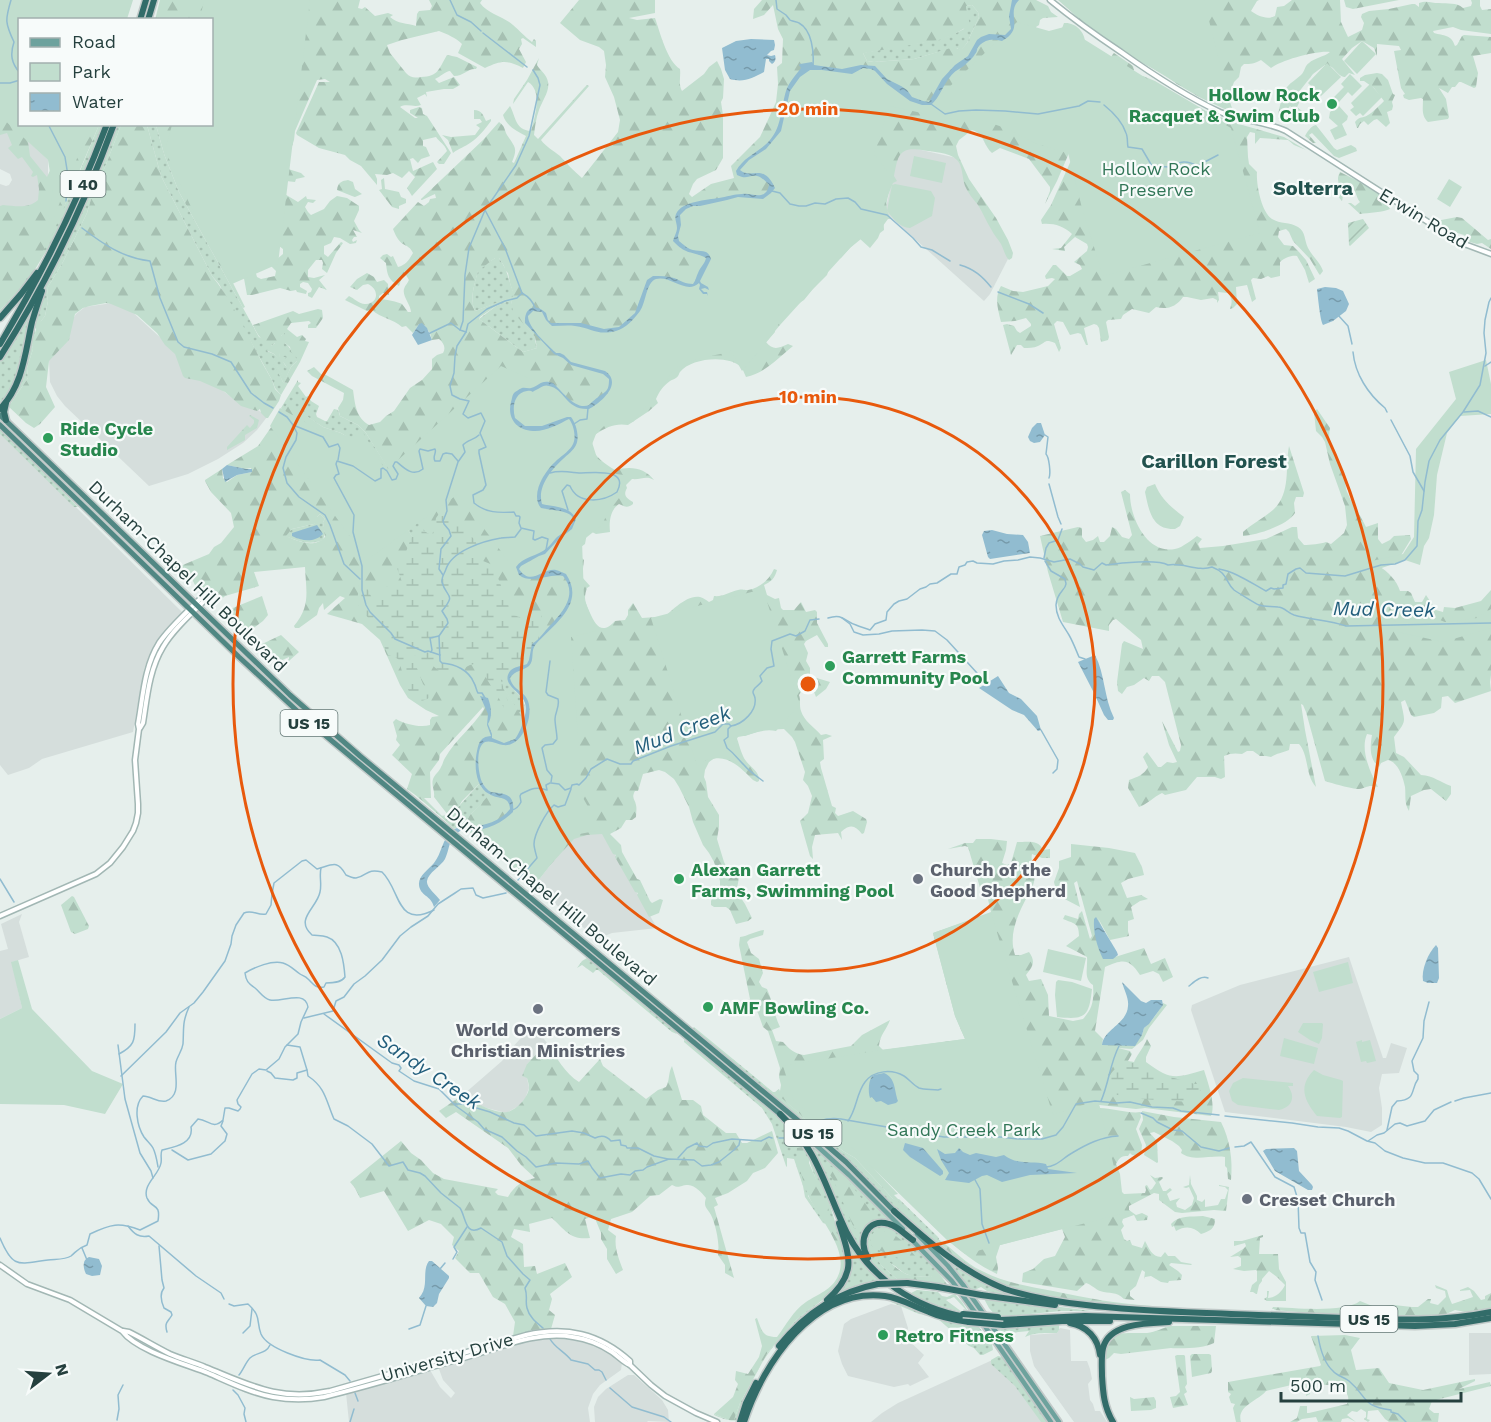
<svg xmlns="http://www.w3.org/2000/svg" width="1491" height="1422" viewBox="0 0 1491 1422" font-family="'Work Sans',sans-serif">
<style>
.built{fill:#d5dedc}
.grass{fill:url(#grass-dots)}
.forest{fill:url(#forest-firs);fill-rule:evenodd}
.wetland{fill:url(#wetland-marsh)}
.park{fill:#c1dece}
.garden{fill:url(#garden-furrows)}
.water{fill:url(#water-ripples)}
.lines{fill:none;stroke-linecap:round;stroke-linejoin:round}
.stream{stroke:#91bcd0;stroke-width:1.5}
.secondary-casing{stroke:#a2b7b4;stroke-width:7}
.primary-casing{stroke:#c2cac9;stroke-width:8}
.trunk-casing{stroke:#c2cac9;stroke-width:8}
.motorway-casing{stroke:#c2cac9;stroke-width:9}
.secondary{stroke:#fff;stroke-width:4}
.primary{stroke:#6da29d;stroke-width:4.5}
.trunk{stroke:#508783;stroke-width:5}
.motorway{stroke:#326c69;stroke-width:6}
.motorway-bridge-casing{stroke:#c2cac9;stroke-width:9;stroke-linecap:butt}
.motorway-bridge{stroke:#326c69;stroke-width:6}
.ring{fill:none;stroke:#e8590c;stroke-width:3}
.leisure-dot{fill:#2e9e5b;stroke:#f7fbfa;stroke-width:2}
.worship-dot{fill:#6b7280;stroke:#f7fbfa;stroke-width:2}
.labels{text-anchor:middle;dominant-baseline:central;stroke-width:4.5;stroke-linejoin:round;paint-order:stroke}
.shield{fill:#f7fbfa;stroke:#647876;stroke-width:1.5}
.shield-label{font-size:16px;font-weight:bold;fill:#25403e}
.leisure-label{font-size:18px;font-weight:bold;fill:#27864d;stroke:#f7fbfa;text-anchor:start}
.park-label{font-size:18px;fill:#317657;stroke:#f7fbfa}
.street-label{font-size:18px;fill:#25403e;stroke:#f7fbfa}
.worship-label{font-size:18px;font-weight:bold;fill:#5b616d;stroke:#f7fbfa;text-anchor:start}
.neighbourhood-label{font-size:20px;font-weight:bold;fill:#22524e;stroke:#f7fbfa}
.water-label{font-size:20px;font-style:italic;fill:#215d7b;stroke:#f7fbfa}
.centre{fill:#e8590c;stroke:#f7fbfa;stroke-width:3}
.ring-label{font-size:18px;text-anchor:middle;font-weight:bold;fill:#e8590c;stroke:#f7fbfa;stroke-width:4.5;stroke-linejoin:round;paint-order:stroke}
</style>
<defs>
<pattern id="grass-dots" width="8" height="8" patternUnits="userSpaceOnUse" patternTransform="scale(1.5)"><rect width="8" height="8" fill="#c1dece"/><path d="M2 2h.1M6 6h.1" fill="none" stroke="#a6c0b2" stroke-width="1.8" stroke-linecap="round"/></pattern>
<pattern id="forest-firs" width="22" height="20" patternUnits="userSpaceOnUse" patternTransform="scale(1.5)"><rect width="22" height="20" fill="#c1dece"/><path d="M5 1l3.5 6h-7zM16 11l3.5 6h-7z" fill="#a6c0b2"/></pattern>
<pattern id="wetland-marsh" width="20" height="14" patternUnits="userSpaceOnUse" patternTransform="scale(1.5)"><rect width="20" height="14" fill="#c1dece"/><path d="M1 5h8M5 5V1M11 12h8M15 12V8" fill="none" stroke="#a6c0b2"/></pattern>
<pattern id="garden-furrows" width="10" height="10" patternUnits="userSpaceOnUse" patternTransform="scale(1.5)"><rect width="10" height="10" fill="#c1dece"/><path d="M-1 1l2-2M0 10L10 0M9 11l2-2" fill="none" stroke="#a6c0b2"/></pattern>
<pattern id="water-ripples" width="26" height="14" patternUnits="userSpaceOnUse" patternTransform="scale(1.5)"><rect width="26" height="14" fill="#91bcd0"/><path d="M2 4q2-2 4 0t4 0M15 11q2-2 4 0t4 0" fill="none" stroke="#769aaa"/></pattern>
</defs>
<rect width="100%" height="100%" fill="#e6efec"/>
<g class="built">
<polygon points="16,130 48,160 48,217 0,212 0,184 6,186 9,185 12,180 10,174 0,169 0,133"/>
<polygon points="908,147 957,158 1009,257 990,294 984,301 885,212 898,153"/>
<polygon points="112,303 129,309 175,351 203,381 218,387 239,403 258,410 267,417 257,430 243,443 218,459 188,474 149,486 65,406 57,396 50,382 49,360 76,314 85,307"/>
<polygon points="0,432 182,612 165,631 149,656 144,669 133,732 42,759 29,768 8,775 0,765"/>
<polygon points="601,830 657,928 612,933 597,939 534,886 574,835"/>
<polygon points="22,914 19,922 29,957 12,962 22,1008 0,1019 0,951 8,949 1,924"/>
<polygon points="1349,957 1383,1058 1386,1058 1391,1043 1407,1048 1399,1073 1382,1074 1379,1088 1382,1108 1382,1125 1371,1132 1346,1127 1225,1112 1191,1010 1192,1005 1240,985"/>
<polygon points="531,1027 538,1031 547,1043 527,1064 527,1078 529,1088 525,1099 517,1107 506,1113 483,1107 467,1098 464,1094 502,1061 510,1050"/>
<polygon points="891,1304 901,1306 908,1328 907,1332 902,1334 924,1355 918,1363 929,1377 910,1386 908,1384 894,1387 848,1376 842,1364 838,1351 844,1324 851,1319"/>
<polygon points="1060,1328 1070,1330 1071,1361 1087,1361 1090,1369 1092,1379 1088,1384 1090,1400 1093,1404 1095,1411 1100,1411 1107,1422 1074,1422 1034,1366 1030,1351 1030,1335 1057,1333"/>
<polygon points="1469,1333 1491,1333 1491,1374 1469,1375"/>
<polygon points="555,1337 576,1339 596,1346 606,1351 622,1363 621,1370 600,1385 593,1394 588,1408 590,1422 349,1422 346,1393 430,1370 440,1387 451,1398 455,1393 443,1380 439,1369 440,1367 529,1341"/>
<polygon points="999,1357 1046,1422 871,1422 882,1413 898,1403"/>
<polygon points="628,1375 634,1375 662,1400 668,1410 669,1422 648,1421 647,1422 595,1422 594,1407 598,1397 606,1389"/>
</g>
<g class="grass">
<path d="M 972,5 L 978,12 L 979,17 L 967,43 L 961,51 L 957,48 L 938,52 L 914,59 L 874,62 L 867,61 L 863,53 C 876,51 888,48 900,46 C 924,42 942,41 964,29 L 966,6 Z"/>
<polygon points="99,125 103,125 91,157 56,235 23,289 0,315 0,310 19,290 69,197"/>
<polygon points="117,125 121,125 105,167 91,199 87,213 63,262 48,287 47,295 48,301 45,316 35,329 36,333 32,343 33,349 27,368 28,378 11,403 8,406 7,404 10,400 42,294 81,214"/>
<path d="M 147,125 L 156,125 L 164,154 L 179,192 L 259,337 L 273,343 L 276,342 L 271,346 L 271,350 L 267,351 L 274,354 L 287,367 L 279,357 L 281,336 L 285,332 L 285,343 C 291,348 291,352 297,357 L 297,361 L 291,367 L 285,380 L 271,356 L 283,382 L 288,383 L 281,395 L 275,388 L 272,380 L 219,284 L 212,276 L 161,176 Z"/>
<path d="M 495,258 L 499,258 C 509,272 508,281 515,296 L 475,311 C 469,298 475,284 478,270 Z"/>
<path d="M 511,300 C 514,317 526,324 535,337 L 535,340 L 537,348 L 523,352 L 479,319 L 496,306 Z"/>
<polygon points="34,304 23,358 11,391 0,406 0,362"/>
<path d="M 298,380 L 298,382 L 301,383 L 298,386 L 306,397 L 308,396 L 311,401 L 319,406 L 316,414 L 317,417 L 325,421 L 327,421 L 334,409 L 338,410 L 340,416 L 358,425 L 366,433 L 419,517 L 515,691 C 526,700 526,707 523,720 L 354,441 L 341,433 L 323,427 L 288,404 L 283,411 L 281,408 Z"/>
<polygon points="0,429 39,467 78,507 74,507 0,434"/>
<path d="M 320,514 L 325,519 L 323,522 L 325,533 L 323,540 C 309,546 298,541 285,536 L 292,529 L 314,524 L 317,517 Z"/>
<polygon points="480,783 482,788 490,795 470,815 465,824 454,829 440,816 449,815 459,806"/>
<polygon points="587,958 674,1029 677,1034 672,1032 598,970 596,970 593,973 582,965 577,968 582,961"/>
<polygon points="694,1027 773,1092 775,1092 779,1089 780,1091 778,1094 799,1113 811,1126 843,1151 855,1158 893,1199 897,1200 899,1199 938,1237 939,1239 938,1241 951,1255 948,1254 913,1225 837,1150 694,1030 693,1028"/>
<path d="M 684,1040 L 688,1042 C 709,1059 730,1076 751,1094 C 769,1109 790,1124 803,1144 C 820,1169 828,1199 837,1228 C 843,1246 852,1267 839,1284 C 829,1297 813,1306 801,1317 C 771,1343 747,1381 738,1420 C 731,1422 721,1418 714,1415 L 714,1414 L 729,1420 L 734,1420 L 740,1403 L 768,1352 L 796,1320 L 834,1288 L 845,1264 L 809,1160 L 808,1196 L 826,1224 L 823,1223 L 805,1197 L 803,1186 L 794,1159 L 787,1158 L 787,1167 L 786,1166 L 772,1124 L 762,1108 L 684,1042 Z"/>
<polygon points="736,1074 781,1109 842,1164 940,1261 956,1281 846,1169 805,1132"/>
<polygon points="809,1142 838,1167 894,1223 871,1225 861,1247 859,1244 856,1243 848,1229 825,1175"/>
<path d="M 877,1225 C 881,1225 887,1224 891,1226 C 907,1233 937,1266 945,1281 L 938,1272 L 931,1277 L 911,1276 L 904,1273 L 895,1266 L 874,1254 L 882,1266 L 898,1280 L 893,1281 C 885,1275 869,1262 866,1252 C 865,1247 866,1239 867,1233 Z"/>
<polygon points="845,1237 847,1237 881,1281 857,1287 838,1294 837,1292 846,1281"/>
<polygon points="935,1249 961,1267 1038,1300 1004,1297 1005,1295 987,1291 981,1287 972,1291 934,1250"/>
<path d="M 903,1289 L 911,1293 L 917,1290 L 938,1292 L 942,1296 L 947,1297 L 954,1294 L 953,1292 L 962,1302 L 969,1313 L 967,1313 L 967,1311 L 954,1297 L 946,1300 L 962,1312 C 941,1307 922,1301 903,1289 Z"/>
<polygon points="983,1297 1092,1311 1061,1311 1020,1315 996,1316 989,1308"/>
<path d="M 891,1302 L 897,1302 C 924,1312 950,1323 978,1326 L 992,1344 L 993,1350 L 983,1355 L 980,1355 L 974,1348 L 969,1346 L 938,1319 L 928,1315 L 919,1314 Z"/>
<path d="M 1059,1325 L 1059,1330 L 1057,1333 C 1047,1333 1034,1332 1025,1337 L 1029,1331 L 1010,1333 L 1000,1332 L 998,1328 Z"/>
<polygon points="998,1356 1003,1357 1047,1422 1041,1422 1015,1386 991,1364 991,1360"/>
</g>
<g class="forest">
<path d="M 160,0 L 360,0 L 358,8 L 362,9 L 365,7 L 375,16 L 388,13 L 393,15 L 390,17 C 398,24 407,23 416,26 L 417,14 L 419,11 L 430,10 L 432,6 L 429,0 L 482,0 L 480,3 C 488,14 503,16 513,25 C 520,31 524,36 532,42 L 534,39 L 536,41 L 536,47 L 523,38 L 521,39 L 522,44 L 519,49 L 526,62 L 523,68 C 507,60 502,60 485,68 L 458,53 L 462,44 C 456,38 447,34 439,31 L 402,40 L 387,45 L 390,53 L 406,73 C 411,78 414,78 421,77 C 439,76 438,70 447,55 L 457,57 L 477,67 L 476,69 C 468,68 464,76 454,76 L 450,71 C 446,71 440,77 435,79 L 439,83 L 454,77 L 460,85 L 453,89 L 444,89 L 426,92 L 427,97 L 425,94 L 417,98 L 421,105 C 414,108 407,103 400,107 L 415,118 L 418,118 L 410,113 L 410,110 L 419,107 L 422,108 L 423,114 L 427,116 L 451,153 L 444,164 L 439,164 L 437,162 L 447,151 C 444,143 440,143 436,137 L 423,140 L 423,146 L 426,147 L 430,156 L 421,159 L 418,163 L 413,158 L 410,159 L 413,171 L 433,162 L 437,169 L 412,196 L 407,188 L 415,177 L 409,171 L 402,178 L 393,173 L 387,175 L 375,174 L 377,179 L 377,185 L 361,166 L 350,160 L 345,155 L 319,148 L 297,135 L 296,133 L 319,82 L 330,82 L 325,79 L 317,80 L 295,131 L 294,140 L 285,168 L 301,173 L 305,177 L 296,179 L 295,182 L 286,181 L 283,193 L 298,202 L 306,196 L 307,199 L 316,200 L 313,203 L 308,202 L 305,207 L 308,212 L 311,215 L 324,209 L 330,201 L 337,196 L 347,198 L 359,206 L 359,210 L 354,221 L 359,230 L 362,233 L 353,230 L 357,237 L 354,237 L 352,240 L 353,242 L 357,240 L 356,243 L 350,244 L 340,238 L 334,237 L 331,243 L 324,246 L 324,254 L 328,257 L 341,242 L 343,243 L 336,253 L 327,273 L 322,269 L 323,263 L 322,260 L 316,260 L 308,270 L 308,277 L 314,278 L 325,275 L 319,280 L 327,290 L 319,287 L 312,298 L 308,296 L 308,293 L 311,292 L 312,289 L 308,283 L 303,282 L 300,284 L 300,287 L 307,291 L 306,294 L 297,292 L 296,290 L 291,291 L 280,288 L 252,295 L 247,295 L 243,273 L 255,270 L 257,277 L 261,279 L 275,276 L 276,271 L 270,265 L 283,254 L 283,249 L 271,240 L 231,279 L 245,307 L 243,308 L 179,192 L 164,154 L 156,125 L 212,124 L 212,20 L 155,20 Z"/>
<path d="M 579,0 L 655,0 L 655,13 L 629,18 L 637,20 L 655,18 C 660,32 667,61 680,69 C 681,77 678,84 682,91 L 704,74 L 709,67 L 717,61 L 721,69 L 724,79 L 723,98 L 721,102 L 723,115 L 723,158 L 716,170 L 697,179 L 693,184 L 689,194 L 692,197 L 711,184 L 734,178 L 731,166 L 760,137 L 767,122 L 776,102 L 778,84 L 777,67 L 782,63 L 783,39 L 778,29 L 773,5 L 764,15 L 753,19 L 754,9 L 762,0 L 1036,0 L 1048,6 L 1051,12 L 1058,17 L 1043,18 L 1040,20 L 1039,25 L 1036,27 L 1038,34 L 1061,31 L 1064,23 C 1076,22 1086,33 1085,44 L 1111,57 L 1113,54 L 1114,53 L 1133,66 L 1134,70 L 1069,153 L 1057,181 L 1045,204 L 1050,191 L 1050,187 L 1029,159 L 1000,148 L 992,153 C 984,146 984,133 972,130 L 959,140 L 956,146 L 958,155 L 969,179 L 996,218 L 1008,240 L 1013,253 L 1012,258 L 1009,260 C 1005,256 1004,250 1001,244 C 998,239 994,235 991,229 C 986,221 983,213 978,205 C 973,199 968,193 965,186 C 962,178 963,166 957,160 C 949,152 932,152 922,150 C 898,146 898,157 894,176 L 897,181 L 893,183 C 888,195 882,209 892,219 L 888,219 L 874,238 L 861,239 L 850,248 L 841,258 L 831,263 L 827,275 L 813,289 L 804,300 L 798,304 L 779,323 L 780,325 L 766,342 C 773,351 779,348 788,344 L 793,346 C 778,358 765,373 746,377 C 745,375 743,370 742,368 C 729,354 691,358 680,372 C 679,373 679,375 678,376 C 677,378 672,380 670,381 C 663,386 659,392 656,399 L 658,403 L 649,411 L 628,425 C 615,423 607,427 596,434 L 591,447 C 595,457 605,464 615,470 C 630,466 644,467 654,480 C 646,475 641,480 632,479 L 626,485 L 627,488 C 623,495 626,498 633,502 L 633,504 C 628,508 625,507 619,504 C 610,510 609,522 610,532 L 596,534 L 592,532 L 587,533 L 585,544 L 581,547 L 581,557 L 584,560 L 582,577 L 590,586 L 587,588 C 586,591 585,594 585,598 C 585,603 588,608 590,613 C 596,626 602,635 615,621 L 625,620 L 628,615 L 628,610 L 633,603 L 642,618 L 656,617 L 661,620 C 670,612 687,594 700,597 C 704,598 706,600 709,602 L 713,600 L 714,596 C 723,597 729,592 738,590 C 743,589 742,590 748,590 C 760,588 769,580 774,569 L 777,570 C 775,578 771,582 764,585 L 767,595 L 775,599 L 779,598 L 781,608 L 783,610 L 794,610 L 801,602 L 806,612 L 815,610 L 817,612 L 817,623 L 828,644 L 828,647 L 825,647 L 817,635 L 806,641 L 804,644 L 808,653 L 806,661 L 810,668 L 810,676 L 830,682 L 826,689 L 816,697 L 814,692 L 810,689 L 801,692 L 799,695 C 801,700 799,705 801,711 C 804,721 814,727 821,735 L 826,734 L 832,736 L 823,740 L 824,759 L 820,762 L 821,768 L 832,806 L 836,808 L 835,813 L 838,816 L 853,811 L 866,819 L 867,822 L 864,833 L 862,834 C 855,825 850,824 841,832 L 842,840 L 838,833 L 815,835 L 812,847 L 813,859 L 810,856 L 800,821 L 808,813 L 812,796 L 808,786 L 803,780 L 805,772 L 795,742 L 792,737 L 784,729 L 763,730 L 745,736 L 736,736 C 739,743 740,750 743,756 C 747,766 760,770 759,781 L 757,782 L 753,780 C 742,769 727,753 710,760 L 705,770 L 704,777 L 706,782 L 708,797 L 719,815 L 719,827 L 717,839 L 724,862 L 730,873 L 739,878 L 737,888 L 739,895 L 745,904 L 752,918 L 748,921 L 736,924 L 730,910 L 726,907 L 714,907 L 711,905 L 711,901 L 713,897 L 720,887 L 720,881 L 714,862 L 709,853 L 703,845 L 693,822 L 689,807 L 679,787 L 674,779 L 665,772 L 659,770 L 643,774 L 638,791 L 635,791 C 631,798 635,799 636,805 C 637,809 636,813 636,817 L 632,820 L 626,820 L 621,828 L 610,834 L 621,845 L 622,852 L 637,879 L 640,880 L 650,901 L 652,903 L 660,899 L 663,900 L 659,913 L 649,917 L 637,895 L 638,893 L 635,892 L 615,857 L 616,855 L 613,854 L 602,834 L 587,835 L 574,839 L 541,875 L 474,832 L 474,826 L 468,826 L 465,824 L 470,815 L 546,735 L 443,543 L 428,534 L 366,433 L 358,425 L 340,416 L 338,408 L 343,400 L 344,393 L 312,376 L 307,371 L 314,367 L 321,374 L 326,375 L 353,390 C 355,404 356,418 369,425 L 380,422 L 386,416 L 394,411 L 410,388 L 422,380 L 432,369 L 432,359 L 437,355 L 443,353 C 446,348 444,343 439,339 L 432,340 L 430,333 L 424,325 L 419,324 L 413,333 L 406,326 L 402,327 C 393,319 381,318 372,310 L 367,311 L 345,300 L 349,296 C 354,298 360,305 366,304 C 379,303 379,289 368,284 L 363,285 L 357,290 L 350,287 L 357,279 L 367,273 L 374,277 L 377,282 L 384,280 L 388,284 L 389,295 L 383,293 L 379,296 L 379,299 C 384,299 399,302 402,304 C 403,305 408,312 408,312 L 411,312 C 411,305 402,296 404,289 C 405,285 408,283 409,280 L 406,275 L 403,274 L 399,286 C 388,280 387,274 386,263 L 380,258 L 383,255 L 387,254 L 391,257 L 393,256 L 398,267 C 406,265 409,260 413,253 C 410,247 408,247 403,244 C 398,241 395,234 393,229 L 418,202 L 424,206 L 429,202 L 430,199 L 436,198 L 435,194 L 422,200 L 421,199 L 483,140 L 499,122 C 505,126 504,129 507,135 C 515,147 518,148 512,162 L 514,163 L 526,136 C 517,131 506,126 503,115 L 510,106 C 516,117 515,130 531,131 C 535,116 543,91 528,82 L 513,104 L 514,99 L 527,80 L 539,58 L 537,65 C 540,70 547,75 548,82 C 550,91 542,101 539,110 C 536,118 535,126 534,135 L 538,139 L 584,88 L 587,85 L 589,86 L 541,140 C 546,147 553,150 560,156 C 567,164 574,171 582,178 L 618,132 L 620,120 L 614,97 L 605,77 L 606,65 L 604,51 L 599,47 L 580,40 L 560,23 ZM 972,5 L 978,12 L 979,17 L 967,43 L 961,50 L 954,47 L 914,59 L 874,62 L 867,61 L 863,53 L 865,53 L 939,40 L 953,35 L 970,25 L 966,8 L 966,6 ZM 495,258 L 499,258 L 504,266 L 505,270 L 508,273 L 510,283 L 514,296 L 475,311 C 469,298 475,284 478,271 ZM 511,300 L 513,312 L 535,337 L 537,348 L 523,352 L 479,319 L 480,317 L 496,306 Z"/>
<path d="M 1059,0 L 1259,0 L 1257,1 L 1251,11 C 1258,16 1267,20 1275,16 L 1277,7 L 1284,6 L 1292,0 L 1340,0 L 1341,22 L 1348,37 L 1362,30 L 1364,23 L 1361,17 L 1362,14 L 1369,11 L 1389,9 L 1412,4 L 1415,4 L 1419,7 L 1419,3 C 1427,0 1431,3 1439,3 C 1448,4 1456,2 1463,8 L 1471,6 L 1472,3 L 1471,0 L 1480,0 L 1480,6 L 1482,10 L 1491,9 L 1491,34 L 1461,30 L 1453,27 L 1433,31 L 1434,33 C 1444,36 1451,34 1455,46 L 1457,45 L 1462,36 L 1464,35 L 1491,37 L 1491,53 L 1473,56 L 1478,73 L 1476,87 L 1474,88 L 1461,82 L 1459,82 L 1455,87 L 1452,87 L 1448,93 L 1439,88 L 1446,99 L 1449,117 L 1448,119 L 1428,122 C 1421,116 1423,108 1423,99 L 1421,98 L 1409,100 L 1404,98 L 1403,95 L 1405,94 L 1401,88 L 1394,51 L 1401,50 L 1399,46 L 1377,44 L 1377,56 L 1374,48 L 1362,41 L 1352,48 L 1342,59 L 1355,75 L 1349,73 L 1345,77 C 1336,76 1335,65 1325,65 L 1313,74 L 1298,93 L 1299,103 L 1297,107 L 1312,119 L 1312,121 L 1310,121 C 1303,116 1296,112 1290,106 L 1281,118 L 1278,119 C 1278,111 1282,95 1287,87 C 1291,82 1297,79 1301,75 C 1305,71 1305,65 1309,63 C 1314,58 1324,57 1330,52 C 1318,50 1281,60 1271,68 L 1261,60 C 1254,64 1251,64 1244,64 L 1241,67 L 1239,77 L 1234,82 L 1230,93 L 1230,102 L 1233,111 L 1245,116 L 1244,116 L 1231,112 L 1201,98 L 1177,84 L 1163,74 L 1137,60 L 1079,19 Z"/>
<polygon points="1344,0 1399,0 1353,9 1346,7"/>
<path d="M 1377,73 L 1382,74 L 1388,80 L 1393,94 L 1395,95 L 1392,102 L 1393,106 L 1392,110 L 1387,112 L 1390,123 L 1386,127 L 1377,119 L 1374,120 L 1368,125 L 1364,121 L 1360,124 L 1358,128 L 1357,128 L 1355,122 C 1361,115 1362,119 1368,115 C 1372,113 1381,104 1384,101 L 1374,88 L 1364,81 L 1360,81 L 1360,78 L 1365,75 Z"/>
<path d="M 1143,76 L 1155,81 L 1206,111 L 1232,122 L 1284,137 L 1306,150 L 1294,145 L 1288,140 L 1260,138 L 1255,144 L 1255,133 L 1250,132 L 1247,137 L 1248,157 L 1249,164 L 1257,172 C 1256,183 1261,212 1272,219 C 1280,224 1290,222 1298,227 C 1306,232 1304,240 1308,248 C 1312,256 1320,262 1323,271 L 1320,275 L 1319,274 L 1310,259 L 1293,241 L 1289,232 L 1286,229 L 1279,231 L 1278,237 L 1284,245 L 1293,246 L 1299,252 L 1306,260 L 1315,279 L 1309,283 L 1305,270 L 1297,256 C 1292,255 1284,258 1280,262 L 1280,276 L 1271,278 L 1268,276 L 1261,279 L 1253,278 L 1251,280 L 1256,299 L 1252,302 L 1247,285 L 1236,287 L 1237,304 L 1233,308 L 1230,309 C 1232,302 1233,300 1228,293 L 1218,292 L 1219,300 L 1217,303 L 1217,300 L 1213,298 L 1201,300 L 1187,297 L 1183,297 C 1176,307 1167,310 1156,307 L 1149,313 L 1132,309 L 1123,315 L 1121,319 L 1108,320 L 1106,322 L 1109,337 L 1108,340 L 1101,342 L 1099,328 L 1097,325 L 1094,324 L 1084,328 L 1088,345 L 1086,345 L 1081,334 L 1078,333 L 1070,335 L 1063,322 L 1057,321 L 1054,324 L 1061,348 L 1059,352 L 1055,343 C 1044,339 1047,342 1038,346 C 1034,348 1028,348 1024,348 L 1021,345 L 1017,345 L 1011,355 L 1003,325 L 1007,324 L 1014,326 L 1017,331 L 1020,333 L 1031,326 L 1031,324 L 1026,318 L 1015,321 L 1001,322 C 998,310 994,297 1001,286 L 1013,291 L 1023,292 L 1048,286 L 1055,279 L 1052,278 L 1046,279 L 1045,276 L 1053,265 L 1056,265 L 1067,276 L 1070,276 L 1082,269 L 1080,265 L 1074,262 L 1087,251 L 1088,247 L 1087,244 L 1075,237 L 1064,247 L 1065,251 L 1052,249 L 1061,248 L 1072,234 C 1064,226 1053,223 1042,224 L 1041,220 L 1051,205 L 1073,156 L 1131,83 Z"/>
<path d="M 0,90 L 20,124 L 27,134 L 30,156 L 47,177 L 71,125 L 99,125 L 53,233 L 36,264 L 19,290 L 0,310 L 0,206 L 3,205 C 16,206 28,209 38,200 L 39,189 L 37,175 L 33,177 L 31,176 L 33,172 L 22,157 L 18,159 L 8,148 L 12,145 L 7,133 L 0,135 Z"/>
<path d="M 474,110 C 482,110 483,115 486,121 L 491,119 L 491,121 C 485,129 479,137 470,143 C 465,147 459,148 453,153 L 448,140 L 442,135 L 451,137 L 475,135 L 480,128 L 476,125 L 482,122 L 480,119 L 474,119 Z"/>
<path d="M 121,125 L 147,125 L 161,176 L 212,276 C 236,305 252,347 272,380 L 275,389 L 281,395 L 279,401 L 268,418 L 266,418 L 261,413 L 260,409 L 257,411 L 241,406 L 225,392 L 200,381 L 185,378 L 183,376 L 175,354 L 165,345 L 157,333 L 137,315 L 111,304 L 106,303 L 90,306 L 83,308 L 75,314 L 69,340 L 49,361 L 46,387 L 55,407 L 40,424 L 34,428 L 26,423 L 8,406 L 11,403 L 28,378 L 27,368 L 33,349 L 32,343 L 33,338 L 36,333 L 36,323 L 41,321 L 45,316 L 48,301 L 47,295 L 48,287 L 63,262 L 87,213 L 91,199 L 105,167 Z"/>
<path d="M 1316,125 L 1334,148 L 1337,150 L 1351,145 L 1356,148 L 1357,151 L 1339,158 L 1334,156 L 1312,133 L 1309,135 C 1311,138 1314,140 1316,143 L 1313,143 L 1305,136 C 1307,132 1311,126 1316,125 Z"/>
<path d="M 1340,172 L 1358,181 L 1383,197 L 1390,209 C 1384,212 1368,213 1360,214 L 1348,203 L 1351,203 L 1355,206 L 1360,202 C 1357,199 1357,195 1355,192 C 1349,174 1343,195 1342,201 C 1336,195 1339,192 1339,185 C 1338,179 1337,178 1340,172 Z"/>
<polygon points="384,178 385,189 399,192 401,197 406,199 406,203 399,206 399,209 392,207 379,190 382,189 381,180"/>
<path d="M 348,180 L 353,182 L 355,189 L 362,194 L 355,197 L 352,196 L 337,190 C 338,182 342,181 348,180 Z"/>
<polygon points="1457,217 1462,218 1488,240 1491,239 1491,249 1482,243 1477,244 1470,242 1464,235 1448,230 1436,221"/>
<path d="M 318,309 L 322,310 L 323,318 L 316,328 L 308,328 L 308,325 L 311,323 L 309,321 L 291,323 L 287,329 L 297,337 L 302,335 L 306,339 L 305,341 L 309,342 L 300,362 L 288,383 L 283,382 L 270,357 L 271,355 L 285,379 L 291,367 L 297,361 L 297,358 L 291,352 L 290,347 L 285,343 L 285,333 L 281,336 L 284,347 L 283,351 L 280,353 L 279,357 L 286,357 L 283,361 L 287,370 L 274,354 L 266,350 L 270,349 L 271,346 L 275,343 L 273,343 L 270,346 C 261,340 257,334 253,325 L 293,311 L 299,314 Z"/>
<path d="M 288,403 L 323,427 L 341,433 L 354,441 L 531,732 L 462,801 L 459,806 L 448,815 L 434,797 C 435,790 431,786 433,779 C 435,774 439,772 441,767 C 443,764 443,761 445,758 C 455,740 473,727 484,709 L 483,707 L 440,754 L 439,760 L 430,772 L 431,798 L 424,798 L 442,816 L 440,816 C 429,807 419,797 407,789 L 412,774 L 392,755 L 400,745 L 396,740 L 397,736 L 393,722 L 396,719 C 405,724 420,728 430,725 L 430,720 L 432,717 L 439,716 L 426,710 L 408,698 L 400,685 L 380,640 L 362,624 L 327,614 L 345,598 L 340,596 L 324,610 L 323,603 L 319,608 L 317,615 L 299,628 L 295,628 L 294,626 C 311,606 306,591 305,567 L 254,572 L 259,586 L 225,596 L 214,606 L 205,597 L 199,586 L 195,585 L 192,579 L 189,579 L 189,576 L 176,569 L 172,566 L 173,565 L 178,567 L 209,554 L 214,547 L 221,543 L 234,527 L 231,513 L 211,492 L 205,481 L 205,480 L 222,469 L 223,478 L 227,482 L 237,475 L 252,472 L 251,468 L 245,469 L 227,465 L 258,446 ZM 320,514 L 325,519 L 323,522 L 325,537 C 314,549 298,541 286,536 L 292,529 L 314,524 L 319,520 L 317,517 Z"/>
<path d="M 1317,409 L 1330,428 C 1326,450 1339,457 1344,476 C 1346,482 1345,489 1348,494 C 1353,506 1361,516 1366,527 L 1378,523 L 1378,539 L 1382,544 L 1390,540 L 1394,536 L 1410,535 L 1411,539 L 1400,557 L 1378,566 C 1388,571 1397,581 1400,591 L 1408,591 L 1411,593 L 1415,602 L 1422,602 L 1426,595 L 1436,610 L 1443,612 L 1444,607 L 1455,608 L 1481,601 L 1491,590 L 1491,675 L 1490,682 L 1491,691 L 1455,703 L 1448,696 L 1442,697 L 1441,708 L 1434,713 L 1414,717 L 1411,715 L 1405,700 L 1401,702 C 1405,723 1407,720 1394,737 L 1396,753 L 1404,757 L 1421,775 C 1434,776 1440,782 1451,786 L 1451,794 L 1446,801 L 1431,789 L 1424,790 L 1411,796 L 1409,811 C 1404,803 1406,796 1405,787 C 1403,777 1398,762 1388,760 L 1381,763 L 1379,767 C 1369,759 1370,746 1372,735 L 1367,734 C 1360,750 1370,772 1378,787 C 1367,784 1367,788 1359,789 C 1352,789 1331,783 1325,781 L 1306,712 L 1303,705 L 1301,704 L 1305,730 L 1316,787 C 1305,775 1309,755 1299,744 L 1290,744 L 1289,750 C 1282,753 1277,753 1271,757 L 1266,756 L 1260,756 L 1253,751 L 1247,751 L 1242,754 C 1236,753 1230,753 1224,756 L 1225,777 L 1221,779 L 1215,777 L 1197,777 L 1186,790 L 1165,795 L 1162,793 C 1153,797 1148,804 1139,807 L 1128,788 L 1129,780 C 1137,777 1144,775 1148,767 L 1143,757 L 1147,752 L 1158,767 L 1161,767 L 1167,762 L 1173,763 L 1177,762 L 1169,745 L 1162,721 L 1178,752 L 1180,751 L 1181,745 L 1165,682 L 1159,676 L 1152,676 L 1149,681 L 1144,678 L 1134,685 L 1127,687 L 1122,694 L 1118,691 L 1117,682 L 1122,644 L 1124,641 L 1143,649 L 1141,640 L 1116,619 L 1113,620 L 1109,625 L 1109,631 L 1063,622 L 1048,572 L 1040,536 L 1078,527 L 1082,528 L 1082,537 L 1086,542 L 1093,540 L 1098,536 L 1100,542 L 1104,542 L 1110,536 L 1112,527 L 1116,529 L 1122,537 L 1129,539 L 1132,535 L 1121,492 L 1125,490 L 1130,494 C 1130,520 1150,560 1181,547 C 1186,544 1192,540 1197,536 L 1202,539 L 1198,544 L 1200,548 L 1223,546 L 1266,539 L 1292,527 L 1297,527 L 1298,538 L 1304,545 C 1310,545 1321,544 1326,542 L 1331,544 L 1344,533 L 1347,525 L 1345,506 L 1330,464 L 1325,442 L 1322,437 L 1316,431 L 1314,412 Z"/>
<polygon points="250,415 259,420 257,428 245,435 245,440 227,450 227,447 247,425 250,428 254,423 254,420 249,416"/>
<path d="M 1289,446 L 1304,493 L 1303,497 L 1296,497 L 1294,503 L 1295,513 C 1288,525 1257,535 1243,536 L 1243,532 C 1253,523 1264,518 1274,509 C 1291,493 1285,467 1289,446 Z"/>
<polygon points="262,596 268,615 263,621 247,633 223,612"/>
<polygon points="281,635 299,652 281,668 280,667 289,659 289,657 280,661 277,658 266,654 258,646"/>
<path d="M 976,839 L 991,839 L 1007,841 L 1006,850 L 1002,863 L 1007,865 L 1011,863 L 1017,842 C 1026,842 1039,839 1043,850 L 1050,849 L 1050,858 L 1042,858 L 1032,854 C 1030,863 1036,873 1034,882 C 1033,887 1030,891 1028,895 C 1018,914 1008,934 1015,955 L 1021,955 L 1029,952 C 1036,962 1033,966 1026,975 L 1029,981 L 1041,979 L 1048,995 L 1049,1016 L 1073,1021 L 1083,1019 C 1093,1008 1094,1000 1093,985 C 1083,978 1088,968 1087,957 L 1066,946 L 1079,936 C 1079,922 1074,924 1063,919 L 1065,915 L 1078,919 L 1079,914 L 1082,911 L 1090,939 L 1092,936 L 1077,881 L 1074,883 L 1080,907 L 1057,895 L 1054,882 L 1059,868 L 1059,861 L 1071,857 L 1071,844 L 1109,848 L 1135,853 L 1142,867 L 1144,875 L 1128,879 L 1121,883 L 1127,898 L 1141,895 L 1148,899 L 1140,901 L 1131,907 L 1134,919 L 1128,921 L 1128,931 L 1129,936 L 1110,940 L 1098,918 L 1115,957 L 1144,948 L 1151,964 L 1165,958 L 1173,977 L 1163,982 L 1159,974 L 1153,971 L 1140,975 C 1129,958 1123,959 1105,967 L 1095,1031 L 1103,1039 L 1102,1044 L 1142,1035 L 1144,1028 C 1151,1023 1159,1011 1163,1003 L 1167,1005 L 1149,1028 L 1143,1040 L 1132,1049 L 1118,1048 L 1130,1051 L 1132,1054 L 1128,1061 L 1134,1062 C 1138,1053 1144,1047 1147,1039 L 1151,1046 L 1146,1057 L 1146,1062 C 1171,1081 1176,1078 1204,1070 C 1208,1083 1216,1104 1211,1116 L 1145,1108 L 1136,1109 L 1099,1105 L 1100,1108 C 1111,1108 1131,1114 1140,1112 L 1141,1117 L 1136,1129 L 1142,1145 L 1141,1154 L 1139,1156 L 1132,1155 L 1130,1153 L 1128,1156 C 1121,1156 1120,1157 1116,1164 L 1120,1174 L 1122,1192 L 1124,1194 L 1145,1193 L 1146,1190 L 1145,1186 L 1147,1185 L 1150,1190 L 1152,1189 L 1156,1183 L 1150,1175 L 1155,1178 L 1162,1177 L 1163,1178 L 1159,1182 L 1163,1191 L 1166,1191 L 1170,1188 L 1172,1190 L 1167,1194 L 1170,1201 L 1180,1198 L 1176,1203 L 1177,1207 L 1185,1210 L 1192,1205 L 1194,1198 L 1189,1187 L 1186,1188 L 1183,1187 L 1189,1185 L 1190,1175 L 1191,1184 L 1197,1196 L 1197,1200 L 1202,1202 L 1205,1199 L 1205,1207 L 1218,1205 L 1221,1199 L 1225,1199 L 1228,1190 L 1225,1187 L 1219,1186 L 1219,1185 L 1229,1187 L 1226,1211 L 1214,1210 L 1182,1213 L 1175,1212 L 1159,1200 L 1159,1194 L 1154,1193 L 1129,1206 L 1129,1210 L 1136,1215 L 1142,1213 L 1148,1216 L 1147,1220 L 1137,1221 L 1134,1215 L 1123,1219 L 1122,1222 L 1124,1226 L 1121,1230 L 1124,1239 L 1127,1241 L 1130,1240 L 1132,1245 L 1142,1248 L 1145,1241 C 1149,1248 1152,1257 1161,1257 L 1165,1252 L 1168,1256 L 1175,1256 L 1181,1262 L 1192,1264 L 1191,1265 L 1171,1263 L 1169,1265 L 1178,1271 L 1182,1275 L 1181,1280 L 1169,1281 L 1168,1283 L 1161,1282 L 1151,1276 L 1145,1277 L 1144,1279 L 1145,1272 L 1142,1270 L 1136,1286 L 1130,1291 L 1130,1296 L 1135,1300 L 1124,1299 C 1116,1291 1110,1294 1100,1291 C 1095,1289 1092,1285 1086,1283 L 1077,1291 L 1022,1282 L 1023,1273 L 1033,1269 L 1044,1259 L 1055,1256 L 1065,1237 L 1062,1229 L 1000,1245 L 996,1257 L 998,1268 L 997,1274 C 947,1250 916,1203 874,1169 L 898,1194 L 894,1195 L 933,1234 L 902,1204 L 893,1199 L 855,1158 L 843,1151 L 811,1126 L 799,1113 L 777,1094 L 777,1092 L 780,1091 L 781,1085 L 779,1077 L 780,1068 L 773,1046 L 768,1031 L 763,1027 L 758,1013 L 755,1009 L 747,1012 L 745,1010 L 746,1005 L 750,999 L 739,945 L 740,937 C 748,936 755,931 764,930 L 763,935 L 750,939 L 747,942 L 751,953 L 759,959 L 763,973 L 759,982 L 762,987 L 767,989 C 773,1002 774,1015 780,1027 L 772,1030 L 776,1041 L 783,1042 C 789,1049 795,1054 804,1055 L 851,1046 L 862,1035 L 890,1020 C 886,1031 880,1034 879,1046 L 883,1050 L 965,1039 L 955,1016 L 933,933 L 991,912 L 986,891 L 981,891 L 968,847 L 965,846 L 948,849 L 965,843 L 973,843 Z"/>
<polygon points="72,896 74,897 89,926 88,929 75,934 71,932 61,905"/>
<path d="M 547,1043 C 556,1056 565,1074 579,1082 L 600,1059 L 603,1066 L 646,1099 L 658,1090 L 666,1087 C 670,1080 668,1073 672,1066 L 682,1100 L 693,1100 L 701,1106 L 703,1115 L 726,1133 L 736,1133 L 742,1143 L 747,1143 L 772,1131 L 778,1153 L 765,1168 L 753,1173 L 747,1181 L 728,1193 L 715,1198 L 718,1205 L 714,1207 L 734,1278 L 725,1273 L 725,1265 L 718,1255 C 720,1245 716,1225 711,1215 C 707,1208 703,1207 706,1198 C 701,1192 696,1186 688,1185 C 680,1185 680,1189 672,1185 L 659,1195 L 650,1196 L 632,1212 L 611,1219 L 608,1230 L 616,1236 C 614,1248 619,1259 623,1270 L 616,1274 L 607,1259 L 607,1249 L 601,1239 L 601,1233 L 594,1216 L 585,1219 L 590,1238 C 570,1240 566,1231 552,1218 L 529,1224 L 530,1232 L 514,1229 L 511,1237 L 523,1244 L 524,1267 L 535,1266 L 537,1274 L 565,1263 L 572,1277 L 550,1294 L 552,1299 L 549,1310 L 555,1315 L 551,1329 L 532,1330 L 513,1336 L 515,1322 L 505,1304 L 493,1297 L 479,1273 L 470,1273 L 455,1258 L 459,1251 L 452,1245 L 454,1237 L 441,1224 L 429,1220 L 408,1231 L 384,1191 L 360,1198 L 355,1188 L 350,1182 L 401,1141 L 411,1153 L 421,1160 L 433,1173 L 444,1179 L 498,1189 L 495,1192 L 498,1195 L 508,1197 C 515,1185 522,1181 535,1178 L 521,1165 L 508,1148 L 456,1112 L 446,1118 L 439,1111 L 464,1094 C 470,1102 497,1114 507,1112 C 517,1110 528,1097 529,1088 C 529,1085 528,1081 527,1078 L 522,1076 L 527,1064 Z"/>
<path d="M 1142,1111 L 1174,1117 L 1221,1122 C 1230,1140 1233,1160 1231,1180 L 1228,1179 L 1227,1168 L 1225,1166 L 1225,1157 C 1210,1155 1193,1162 1181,1153 L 1182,1150 L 1179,1146 L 1172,1141 L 1154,1132 L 1150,1133 L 1157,1141 L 1158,1162 L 1157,1163 L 1144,1155 L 1146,1145 L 1139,1129 L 1143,1120 Z"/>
<path d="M 802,1147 L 826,1202 L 837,1234 L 845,1264 L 842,1278 L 834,1289 L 796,1320 L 768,1352 L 740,1403 L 734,1420 L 729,1420 L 714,1414 L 733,1397 L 738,1384 L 735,1380 L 736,1371 L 748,1374 L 759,1357 L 762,1346 L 755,1319 L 757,1318 C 762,1331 762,1337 777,1337 C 786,1325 793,1311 806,1302 C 818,1294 832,1290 838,1276 C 850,1251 819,1218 809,1197 C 805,1189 803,1179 800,1170 C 798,1162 796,1155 797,1148 Z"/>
<path d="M 828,1166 L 830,1166 C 846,1176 863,1199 873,1215 L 858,1228 L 854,1228 L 834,1181 L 830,1175 Z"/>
<path d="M 1203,1216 L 1215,1219 C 1215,1229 1210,1231 1201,1234 C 1194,1227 1186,1225 1176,1231 L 1174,1226 L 1172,1227 L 1171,1224 C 1179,1215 1191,1217 1203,1216 Z"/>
<path d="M 888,1230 L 901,1240 L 917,1258 C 904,1264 887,1253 874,1248 C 868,1243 870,1236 875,1231 L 883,1232 Z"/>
<path d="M 1263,1235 L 1263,1237 L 1260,1238 L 1259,1254 L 1278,1254 L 1279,1269 L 1286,1282 L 1286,1301 L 1267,1301 L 1264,1299 L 1267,1297 L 1267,1291 L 1269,1291 L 1268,1298 C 1275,1298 1282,1292 1285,1285 L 1277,1277 L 1269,1271 L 1262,1279 L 1262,1281 L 1259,1285 L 1257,1294 L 1256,1294 L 1253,1292 L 1250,1292 L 1252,1285 L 1257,1281 L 1257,1271 L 1256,1270 L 1244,1271 L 1233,1269 L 1241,1266 L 1241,1258 L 1238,1256 L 1230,1257 L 1243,1249 L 1246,1246 L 1245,1243 L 1234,1246 L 1234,1241 L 1242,1241 Z"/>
<path d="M 938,1239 C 954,1249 964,1263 982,1271 C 1005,1283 1028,1286 1053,1291 C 1086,1298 1119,1304 1153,1306 L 1151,1307 C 1080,1305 988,1298 938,1241 Z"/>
<path d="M 873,1254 C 888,1258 894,1268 906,1274 C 913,1277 923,1276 931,1277 L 933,1273 L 938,1272 L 949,1287 L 898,1280 L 882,1266 Z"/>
<path d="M 1435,1285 L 1447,1290 L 1449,1297 L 1452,1304 L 1473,1297 L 1470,1290 L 1460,1291 L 1460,1290 L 1468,1287 L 1474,1291 L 1481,1300 L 1485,1299 L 1485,1296 L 1491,1293 L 1491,1308 L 1465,1312 L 1455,1310 L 1444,1315 L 1432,1316 L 1335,1315 L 1274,1310 L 1275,1309 L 1272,1309 L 1273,1307 C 1294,1308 1345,1313 1360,1301 L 1375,1307 L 1394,1305 L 1412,1307 L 1418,1307 L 1428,1299 L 1431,1299 L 1430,1303 L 1438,1305 L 1446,1297 L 1445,1291 L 1436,1288 Z"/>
<path d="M 1171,1326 L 1216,1326 L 1214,1343 C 1205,1348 1182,1349 1171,1348 L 1121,1354 L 1114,1353 L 1109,1358 L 1105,1360 C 1107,1327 1124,1334 1147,1333 C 1156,1332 1162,1328 1171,1326 Z"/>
<path d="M 1345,1335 L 1360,1338 L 1351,1350 L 1356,1370 L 1379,1368 L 1389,1383 L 1423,1390 L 1475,1379 L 1475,1381 L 1459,1389 L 1490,1382 L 1491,1386 L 1432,1401 L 1429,1409 L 1434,1413 L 1439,1413 L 1438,1422 L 1389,1422 L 1385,1419 L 1378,1410 L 1368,1411 L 1367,1419 L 1370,1420 L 1368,1422 L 1364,1419 L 1366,1417 L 1366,1412 L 1361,1409 L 1357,1412 L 1352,1411 L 1347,1415 L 1356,1422 L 1348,1418 L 1342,1419 L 1341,1422 L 1318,1422 L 1316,1417 L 1302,1419 L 1297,1422 L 1290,1422 L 1297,1418 L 1300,1406 L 1307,1406 L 1307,1413 L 1309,1413 L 1347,1404 C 1351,1395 1345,1391 1339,1386 L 1316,1384 L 1309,1390 L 1310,1394 L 1306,1396 L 1305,1383 L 1307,1380 L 1305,1379 L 1300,1383 L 1266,1391 C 1258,1401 1236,1406 1241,1422 L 1236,1422 L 1233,1408 L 1235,1404 L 1231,1403 L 1229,1397 L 1231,1394 L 1228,1392 L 1228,1382 L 1320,1366 L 1321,1365 L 1311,1336 Z"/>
<polygon points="1192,1354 1209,1354 1211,1355 1212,1371 1211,1373 1192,1377 1190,1356"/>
<polygon points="1177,1355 1184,1355 1185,1356 1187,1384 1185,1387 1187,1392 1184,1394 1188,1405 1173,1408 1170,1397 1176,1396 1180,1392 1175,1356"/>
<polygon points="1130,1397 1134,1399 1154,1397 1156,1401 1156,1408 1151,1410 1131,1411"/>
</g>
<g class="wetland">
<path d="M 446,504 L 449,509 L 451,517 L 454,523 L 458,524 L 475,540 L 483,561 L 493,565 L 512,614 L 528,621 L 542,615 L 538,640 L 533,643 L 527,664 L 509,674 L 507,680 L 502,675 L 500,677 L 508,702 L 507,707 L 504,708 C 497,692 485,680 479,663 L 470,665 L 456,672 L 444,672 L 439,671 L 432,665 L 420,661 L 410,650 L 408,652 L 415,663 L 423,684 L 433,695 C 409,716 403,673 399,660 L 395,657 L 388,655 L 384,646 L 386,642 L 357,603 L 359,585 L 364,584 C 369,589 370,597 375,602 L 384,587 L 390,587 L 399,590 L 402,582 L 397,568 L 400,560 C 411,551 407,533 422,528 L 424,531 L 431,535 L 434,531 L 436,518 Z"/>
<path d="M 1123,1063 L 1143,1063 L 1160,1074 L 1195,1084 L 1201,1084 L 1202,1088 L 1191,1102 L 1141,1099 L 1112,1094 L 1107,1082 C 1110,1073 1115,1068 1123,1063 Z"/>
</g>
<g class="park">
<polygon points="0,0 133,0 127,19 20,20 20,124 90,125 53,220 48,217 53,191 48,160 0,116"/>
<polygon points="204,0 310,0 278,264 232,284 208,244 165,150 172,125 212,124 212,20 200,19"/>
<polygon points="1058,0 1204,0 1231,110 1198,96 1104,39"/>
<path d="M 1017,22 L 1049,31 L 1064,27 C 1120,61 1174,97 1231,128 L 1260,233 L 1103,276 L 1082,208 L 1068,153 L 1037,144 L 1008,129 L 982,120 L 963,120 L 951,118 L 941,120 L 939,115 L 926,114 L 890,106 L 874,154 L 894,180 L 890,181 L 883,211 L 884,230 L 880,233 L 878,238 L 870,248 L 859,238 L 780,325 L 777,323 L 774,326 L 775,332 L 742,371 L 729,348 L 730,352 L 696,359 L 675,368 L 662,387 L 633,422 L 605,425 L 591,439 L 597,458 L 616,474 L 624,475 L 619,486 L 619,498 L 607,514 L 602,525 L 582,541 L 584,598 L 596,631 L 571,637 L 582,796 L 601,830 L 574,835 L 534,886 L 466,829 L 494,824 L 511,812 L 510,800 L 491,793 L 487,790 L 479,778 L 478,749 L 483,740 C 491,739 498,745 506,744 C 521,743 531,712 525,700 C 523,695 515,692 512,686 C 510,684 510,680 509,677 C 514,669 522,671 528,664 C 533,659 530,652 533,646 C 538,637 553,628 560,619 C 569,605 576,584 560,573 L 526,578 L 518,574 L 458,494 L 367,560 L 270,426 L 280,408 L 319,430 L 353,437 L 362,431 L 386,471 L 501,366 L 544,385 L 549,384 L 575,405 L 588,407 L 610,389 L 609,374 L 572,364 L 565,357 L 553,351 L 528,324 L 526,316 L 533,310 L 544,311 L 547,319 L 550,324 L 574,325 L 600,331 L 619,329 L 638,311 L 652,278 L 666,278 L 690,287 L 698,282 L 708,256 L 696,253 L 677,241 L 678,216 L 686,207 L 735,196 L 761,197 L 772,188 L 764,178 L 739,173 L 743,163 L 768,144 L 776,133 L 790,86 L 805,69 L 850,71 L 861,66 L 872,67 L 912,100 L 928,104 L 942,94 Z"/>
<polygon points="1362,41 1376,54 1357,74 1344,61"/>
<polygon points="1327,63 1341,77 1321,96 1308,83"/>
<polygon points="1350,74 1362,86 1352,96 1348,92 1339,102 1334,97 1344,87 1341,84"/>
<polygon points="1370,84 1382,97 1363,116 1360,113 1356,116 1350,110 1354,107 1351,103"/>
<polygon points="1339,106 1348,116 1347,120 1342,124 1347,135 1335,140 1330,130 1338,126 1329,118 1330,112"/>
<polygon points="914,156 946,163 942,183 910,176"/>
<polygon points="1449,179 1462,187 1450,207 1437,199"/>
<path d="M 895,184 L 931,191 L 935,198 L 932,216 L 910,228 C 900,228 893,218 887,211 L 892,185 Z"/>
<polygon points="1486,360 1491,384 1491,414 1460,416 1447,433 1437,475 1434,515 1429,538 1424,546 1420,565 1405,560 1370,572 1367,562 1403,554 1414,537 1416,449 1456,399 1449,372"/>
<path d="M 1155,484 C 1161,499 1171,507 1184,517 L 1180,526 L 1175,529 C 1152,530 1149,511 1145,492 L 1147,487 Z"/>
<path d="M 763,589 L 800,705 L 799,708 L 792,713 L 776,731 C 763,728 751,735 738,737 L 733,745 L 743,765 C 733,763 726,757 716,757 L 709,762 L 707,761 L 708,759 L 697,766 L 651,618 Z"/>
<polygon points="1389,600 1445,622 1477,618 1491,609 1491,628 1443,642 1398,632"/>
<polygon points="991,913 1053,1115 1098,1100 1125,1213 965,1254 947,1240 845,1141 794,1101 783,1066 880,1050 965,1039 955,1016 933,933"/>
<polygon points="1048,949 1086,958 1081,981 1043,972"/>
<polygon points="18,960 32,1009 92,1071 123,1084 105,1114 64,1105 0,1104 0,1019 22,1008 11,962"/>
<polygon points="1348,962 1353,983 1319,992 1313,972"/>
<path d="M 1058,980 L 1072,982 L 1092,989 C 1089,1017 1085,1020 1057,1017 L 1055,995 L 1056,982 Z"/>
<polygon points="1303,1023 1322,1023 1323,1024 1322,1038 1319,1044 1310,1040 1298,1032"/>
<polygon points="1284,1038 1318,1048 1314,1064 1280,1056"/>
<polygon points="1362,1040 1362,1042 1370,1040 1376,1061 1367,1063 1366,1061 1361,1062 1356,1042"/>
<path d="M 1314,1070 L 1323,1075 L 1341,1080 L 1343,1081 L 1342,1117 L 1340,1118 L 1317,1116 C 1304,1100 1298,1086 1314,1070 Z"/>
<path d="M 1243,1078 L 1293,1083 L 1293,1086 L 1288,1086 C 1296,1097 1292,1107 1279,1110 L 1238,1105 L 1232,1101 L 1229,1091 L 1233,1083 Z"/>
</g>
<polygon class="garden" points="1363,219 1369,228 1350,246 1349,245 1348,223"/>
<g class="water">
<path d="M 1012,0 L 1019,0 C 1005,14 1026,28 1002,41 C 993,39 986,39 979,46 C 976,49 978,51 975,54 C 973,58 968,62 965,65 C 960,69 954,71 950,77 C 943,85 940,97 931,105 L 922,105 L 910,101 L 887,84 L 875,71 L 871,69 L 863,68 L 852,74 L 822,70 L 810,70 L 800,77 L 790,91 L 781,131 L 766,149 L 749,160 L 740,170 C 752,180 763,162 775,188 L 771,193 L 763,199 L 738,197 L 727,200 L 700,206 L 693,206 L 686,209 L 680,215 L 681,225 L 678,236 L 679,241 C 684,245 688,249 693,250 C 702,252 708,249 711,259 L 700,281 L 701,283 L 708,287 L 709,290 L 705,288 L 701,289 L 704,292 L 707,292 L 708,296 L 707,294 L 703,294 L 699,289 L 700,285 L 699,283 C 686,295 671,275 656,279 C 646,282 646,303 640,311 C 635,318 625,329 616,331 C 597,336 592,328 575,326 C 568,325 560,326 552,326 L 546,320 L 542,312 L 533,311 L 528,316 C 528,328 547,344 556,353 L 560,353 L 564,355 L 571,362 L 605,371 C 623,383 602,402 589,409 C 565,410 565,389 549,386 C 544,384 540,388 536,390 C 529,394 535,390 527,391 C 514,393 512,407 515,418 L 525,426 L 542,426 L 567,417 L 571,417 C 576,423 580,437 576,445 C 574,450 567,455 563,459 C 551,470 537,487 542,504 C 554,507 570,506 576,519 L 572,529 L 559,539 L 545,554 L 539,556 L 521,566 L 519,569 C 531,587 542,568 556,570 C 557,570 564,573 566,574 C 586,604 554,624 536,644 C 530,650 535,660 529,666 C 523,671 515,670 510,678 C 514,695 533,689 529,717 C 527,729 518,747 503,745 C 497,744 491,740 485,742 C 475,747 478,773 482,782 C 484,786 487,790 491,792 C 505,794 515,793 513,812 C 498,827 480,832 460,831 C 447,841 451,846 445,859 C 441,866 428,873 427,881 C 426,887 436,895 440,900 L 434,907 C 431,895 420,896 419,885 C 418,876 429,869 434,863 C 442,853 442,839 452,831 C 457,826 462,828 469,827 C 484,826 501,821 510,809 C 509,795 499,800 489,794 C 475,786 474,765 477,751 C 479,741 481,737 491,736 L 487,725 L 488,714 L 480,696 L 488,698 C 491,706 493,716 488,724 L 492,734 L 492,738 L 504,743 L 515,739 C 521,731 528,713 525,703 C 522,692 500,685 510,671 C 513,667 522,666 527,664 L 529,660 L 532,644 C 538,640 541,636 546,630 C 559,616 580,596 563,576 C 548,573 532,585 519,575 L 516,567 C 522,557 538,556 547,548 C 551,545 553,541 556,538 C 562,533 582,522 569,514 C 562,510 549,510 541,508 C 530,495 544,472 555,462 C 560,457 568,452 572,446 C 577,439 574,425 569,419 C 559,424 545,432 533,431 C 516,430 507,418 511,402 C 512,400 512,395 514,393 C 515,392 521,388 522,388 C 525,387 528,389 531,388 C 540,386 540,379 553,383 C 562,391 576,411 589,405 C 590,404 595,399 597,398 C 606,391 609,392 609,379 L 603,374 L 571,365 L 563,358 L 554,354 L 525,323 C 524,307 535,303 546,313 L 548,320 L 551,323 L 581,323 L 604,329 L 619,327 L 635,313 L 647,280 L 653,276 C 660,276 667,276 674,278 C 681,281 686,284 693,284 C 696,280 696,277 698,273 C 700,267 705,264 706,258 C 691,250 687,256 673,241 C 674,237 677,232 677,228 C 677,223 674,219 676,214 C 682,201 707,200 719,198 C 726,197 734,194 742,194 C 748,193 755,196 761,195 C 766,194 768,190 769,185 C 766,182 762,177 757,176 C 748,175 747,180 737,175 L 736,171 C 744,156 760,152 770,140 C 782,126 781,107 786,91 C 789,82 795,76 801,68 L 799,65 L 800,64 L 812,62 L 814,65 L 842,69 L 861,65 L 875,66 L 887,79 L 901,86 L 907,90 L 912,97 L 923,101 L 929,102 L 942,79 L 955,65 L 968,56 L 977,40 L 981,37 L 989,34 L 1005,35 L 1011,29 L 1009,16 Z"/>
<path d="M 751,39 L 774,40 L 775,45 L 774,50 L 771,51 L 767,55 L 771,56 L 775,55 C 776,59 776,61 772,64 L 769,61 L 769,59 L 766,59 L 764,72 C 752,78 744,83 730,79 L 725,70 L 722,48 L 736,41 Z"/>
<path d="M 1325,287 L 1336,288 L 1343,291 L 1349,304 L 1346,311 L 1333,321 L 1323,325 C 1320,320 1318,297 1317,289 Z"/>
<polygon points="422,323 427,328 432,340 418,345 412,335 419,324"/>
<polygon points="1037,423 1041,423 1045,435 1040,442 1034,443 1030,441 1028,437 1032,428"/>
<polygon points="227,465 246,469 252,469 252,472 237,475 225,482 222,469"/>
<path d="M 317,525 L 323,534 C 314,543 302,541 292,536 L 292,533 Z"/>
<polygon points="992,530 1007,534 1023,535 1028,542 1030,553 990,559 988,557 982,535 984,531"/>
<path d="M 1095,655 C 1105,674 1104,698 1114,718 L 1113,720 L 1108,720 L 1104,715 L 1094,693 L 1078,662 Z"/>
<polygon points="998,676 1009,693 1021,699 1037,716 1041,730 1038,731 1024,715 1012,710 979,688"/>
<path d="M 1096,917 L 1117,952 L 1118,955 L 1113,959 L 1103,959 C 1097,947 1093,932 1094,919 Z"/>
<path d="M 1436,945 L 1438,948 L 1439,978 L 1437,983 L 1428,983 L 1423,981 C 1421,970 1428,953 1436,945 Z"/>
<path d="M 1122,982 L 1141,1001 L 1146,1003 L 1151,1000 L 1162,1000 L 1163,1005 L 1149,1024 L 1144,1028 L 1142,1035 L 1135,1046 L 1102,1045 C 1104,1029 1127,1024 1128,1006 C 1129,998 1124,990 1122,982 Z"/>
<path d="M 884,1073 C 896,1078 894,1090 898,1101 L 896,1103 L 888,1105 L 881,1101 L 876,1102 L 872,1097 L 870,1098 C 868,1092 868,1078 874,1075 C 877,1074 881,1074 884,1073 Z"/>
<polygon points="905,1143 923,1148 943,1171 943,1174 940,1176 910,1157 903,1150"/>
<path d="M 959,1148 L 963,1152 L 970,1155 L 976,1153 L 996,1157 L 1004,1155 C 1016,1165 1032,1161 1046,1164 L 1048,1169 L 1077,1173 L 1030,1175 L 1002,1182 L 987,1175 L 982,1176 L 969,1183 L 945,1180 L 949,1173 L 941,1160 L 937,1149 L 945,1154 L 955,1153 Z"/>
<polygon points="1294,1148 1297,1151 1299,1171 1312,1185 1313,1187 1312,1190 1308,1190 1275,1171 1263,1151 1266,1149"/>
<path d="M 89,1257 L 99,1259 L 102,1266 L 100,1275 L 92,1276 L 86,1274 C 83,1268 82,1260 89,1257 Z"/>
<path d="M 429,1261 L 432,1261 L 449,1276 L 449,1278 L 439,1294 L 437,1303 L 433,1307 L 426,1306 L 419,1298 C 430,1286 421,1272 429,1261 Z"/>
</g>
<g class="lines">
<g class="stream">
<path d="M 11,0 C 5,20 5,23 14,42 C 10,54 11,63 20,73"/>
<polyline points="450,0 457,15 471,22 481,31"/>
<path d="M 776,0 L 777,9 L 786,15 L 790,20 C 791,21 798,22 799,23 C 812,30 814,52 813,65"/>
<polyline points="483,33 527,67"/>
<polyline points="0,83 10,83 20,80"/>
<polyline points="931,104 945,114 959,111 976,110 1005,111 1038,114 1079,106 1088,101 1100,102"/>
<path d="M 1104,105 C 1114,113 1122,121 1126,133 C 1128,137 1127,143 1128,147 L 1142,149 L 1152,166 L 1170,167 C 1180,161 1187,160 1197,166 L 1218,155"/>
<polyline points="48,124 65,157 68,176 66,201"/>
<polyline points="772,191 780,193 790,204 799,206 806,206 815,203 825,204 836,199 848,198 855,202 861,209 887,215 913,238 921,247 932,250 950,261"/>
<path d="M 485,210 L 505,248 L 522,293 C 529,297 533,301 535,308"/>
<path d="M 82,228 C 103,244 123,258 150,261 L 160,298 L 178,342 L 184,347 L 212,354 L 231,362 L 251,393 L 264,403 L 273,408"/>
<path d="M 960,265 C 974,269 982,276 991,287"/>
<polyline points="998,292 1029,304 1043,313"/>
<path d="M 522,293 L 517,298 L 505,301 L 487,309 L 468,324 L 466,332 L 457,346 L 455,356 L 454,373 L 450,386 L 452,395 L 460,399 L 469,401 L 463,414 L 468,418 L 481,413 L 485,421 L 480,433 L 486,447 L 479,450 L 479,453 L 486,485 L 483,490 L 473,495 L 474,503 C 486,513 499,513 514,512 L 516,516 L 519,516 L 520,517 L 519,523 L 521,528 L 534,531 L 533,539 L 535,540 L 542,537 L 548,539 L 546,550"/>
<polyline points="1338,315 1348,326 1352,344"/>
<polyline points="460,330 463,321 465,275 469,248 485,210 516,165 529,136 540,85 538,78 533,70"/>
<polyline points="428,334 451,323 460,330 466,332"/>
<path d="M 1353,352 C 1355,374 1368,394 1385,408 L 1387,412"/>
<polyline points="1485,366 1491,362"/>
<polyline points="279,412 287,417 293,425 323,437 329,447 338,444 340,448 338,460"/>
<polyline points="1464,412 1478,411 1491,417"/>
<polyline points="1391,420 1410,456 1413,472 1424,491"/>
<polyline points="574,424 580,420 587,419 588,408"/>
<polyline points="293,425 297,433 296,440 286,457 283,468 287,483 299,497 325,515 330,525 344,564 360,579"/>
<path d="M 1045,435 L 1048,437 L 1046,454 C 1049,457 1051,473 1049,478"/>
<path d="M 550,473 C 560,470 569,472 579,473 C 591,473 630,467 617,492 C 603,502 578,505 570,486 L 567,485 L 562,491 L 568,510"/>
<polyline points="1049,484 1058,517 1061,524"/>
<polyline points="1044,558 1046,548 1049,543 1058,540 1062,529"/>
<path d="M 1045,561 L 1051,571 L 1065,579 C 1065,581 1066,582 1066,584 C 1065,591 1057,592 1056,605 C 1056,617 1063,625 1069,635 C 1073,642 1076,650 1079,657 L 1085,659"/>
<path d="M 1219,569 C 1236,572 1251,583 1266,591 L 1271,588 L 1274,589 L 1283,588 L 1283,585 L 1286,584 L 1288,574 L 1296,569 L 1300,568 L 1306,573 L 1345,576 L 1381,565 L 1395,564 L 1405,560 L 1417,546 L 1418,521 L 1422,510 L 1425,482 L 1429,461 L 1440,440 L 1463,412 L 1480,385 L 1486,353 L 1484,333 L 1485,320 L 1489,302 L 1491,298"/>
<path d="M 443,575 L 439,569 L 441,549 L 451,536 L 449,530 L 444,524 L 443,521 L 447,511 L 446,500 L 458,462 L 465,452 L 463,445 C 467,440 474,440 479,435"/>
<path d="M 828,618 C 843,613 844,621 856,625 C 860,627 865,628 870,630 L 875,624 L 886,620 L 887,612 L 894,604 L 899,601 L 907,599 L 920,589 L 926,587 L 930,584 L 937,583 L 951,574 L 957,574 L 959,567 L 965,565 L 967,562 L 973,561 L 977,563 L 993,564 L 1004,561 L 1018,560 L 1030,557 L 1040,558 L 1054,562 L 1070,559 L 1080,564 L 1083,567 L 1094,570 L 1102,563 L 1106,565 C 1120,563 1157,559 1168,565 C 1182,562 1198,572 1212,567 C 1228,573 1225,582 1234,590 C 1237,592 1256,604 1259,605 C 1265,607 1271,606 1278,607 C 1284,607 1288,613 1294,615 C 1311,620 1329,620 1346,626 L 1491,623"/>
<polyline points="842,618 850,624 854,632 863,635 879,634 892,631 922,630 935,631 947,640 987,684"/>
<polyline points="431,652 432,650 430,638 439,636"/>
<path d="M 440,655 L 428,651 L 425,652 L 395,639 L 391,633 L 370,612 L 366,605 L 362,590 L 362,566 L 353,532 L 354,515 L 334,478 L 336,475 L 339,474 L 336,464 L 337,461 L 353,466 L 375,481 L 381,478 L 381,469 L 383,468 L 387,471 L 392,480 L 396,479 L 398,474 L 393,466 L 395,462 L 397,462 C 405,469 413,477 423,469 L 419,451 L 420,449 L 428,451 L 435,449 C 437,453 432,456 435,461 L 440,461 L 443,454 L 446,453 L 452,454 L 458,461"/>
<path d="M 550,661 L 546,692 L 548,695 L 558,699 C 560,707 555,712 555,719 C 555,725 557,733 557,739 L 553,744 L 545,745 L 542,748 L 547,770 L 552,776 L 551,782"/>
<path d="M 485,698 L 482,693 L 478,693 C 476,690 476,686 474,683 C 469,670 455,664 442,663 L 440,661 L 439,636 L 448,623 L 447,619 L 442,611 C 457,593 446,598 442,582 C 441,577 445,573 446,569 C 452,551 483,541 501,538 C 505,537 510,538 515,537 L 521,529"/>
<path d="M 731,726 L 728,729 L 728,737 L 724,740 L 727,748 C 735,754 737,758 744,765 C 749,771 756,776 763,781"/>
<polyline points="1041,730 1058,760 1057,769 1053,773"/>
<path d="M 551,783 L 559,784 L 565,790 L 571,788 L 572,785 L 577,784 L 579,785 L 586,778 L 591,769 L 607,759 L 620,764 L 631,764 L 633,761 L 671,746 L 715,732 L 723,724 L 729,724 L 731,726 C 743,724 757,711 755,698 C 754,693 751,693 755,688 C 757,686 760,684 762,681 L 760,676 L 767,668 L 774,666 L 771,649 L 772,641 L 790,634 L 796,636 L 805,631 L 810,620 L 819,619"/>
<path d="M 512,810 C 516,809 519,806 521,802 L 520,796 L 521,794 C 531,789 536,786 547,790 L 546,785 L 550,783"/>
<polyline points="0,879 14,902"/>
<path d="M 518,880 L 537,858 C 536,854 534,848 534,844 C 534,834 546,812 554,805 L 558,807 L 565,805 L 571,789"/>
<path d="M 1189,986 C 1194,982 1201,975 1208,978"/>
<polyline points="324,1014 392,1063 399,1065 401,1068 399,1071 414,1081 439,1089 456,1106 478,1122 484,1129 502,1137 517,1151 526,1157 536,1167 556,1163 579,1164 588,1161 592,1168 600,1178 621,1174 630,1175 635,1171 643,1170 647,1167 669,1159 694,1160 702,1166 711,1165 719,1162 734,1150 739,1145 740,1140"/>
<polyline points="304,1018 333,1011 336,1001 344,997 354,984 365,976 382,960 400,936 411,927 428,916 438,904 455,893 461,889 473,888 476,895 483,898 506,893"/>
<polyline points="118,1045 125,1099 140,1153 151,1171 153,1178"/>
<path d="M 119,1054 C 134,1046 135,1041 135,1024"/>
<path d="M 307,1070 L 308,1076 C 326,1088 326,1101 334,1119 L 348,1126 L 372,1144 L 389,1166 L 403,1162 L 408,1170 L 420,1173 L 425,1176 L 441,1193 L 460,1208 C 466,1217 465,1237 481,1228 L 502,1242 L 507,1256 L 523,1274 L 530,1280 L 525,1288 C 528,1297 525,1301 527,1308 C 529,1317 537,1323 543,1328"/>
<polyline points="267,1071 271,1073 275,1078 293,1080 297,1078 297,1073 307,1070 300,1047 287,1045"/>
<path d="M 121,1076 L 166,1032 L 180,1013 L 194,1003 L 203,992 L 225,961 L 231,944 L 232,936 L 236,925 L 244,913 C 252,909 258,916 266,914 L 271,905 L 272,894 L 274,883 L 302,861 L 306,860 L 317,869 C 332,865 337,859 346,875 C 348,876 354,878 356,878 C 368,876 366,868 382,872 C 401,890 396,929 434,910"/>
<path d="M 1101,1101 C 1109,1083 1110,1063 1119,1046"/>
<polyline points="1455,1101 1464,1098 1491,1093"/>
<path d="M 455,1104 L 463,1104 L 490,1112 L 514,1123 L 524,1125 L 536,1136 L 572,1131 L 584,1133 L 595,1138 C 601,1135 606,1135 611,1141 L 620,1140 L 621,1145 L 626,1146 L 627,1148 L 638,1148 L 654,1156 L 668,1159"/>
<polyline points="1141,1113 1153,1118 1157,1122 1173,1130 1182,1131 1201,1147 1219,1151 1229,1148"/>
<polyline points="1225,1116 1292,1123 1318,1127 1339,1128 1348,1131 1367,1141 1375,1143 1385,1151 1403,1158 1425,1163 1443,1163 1472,1173 1479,1179 1491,1199"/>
<path d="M 848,1121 C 857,1109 856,1094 865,1082 C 874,1070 892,1069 904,1076 C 909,1079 913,1085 919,1088 C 925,1090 932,1089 938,1090 L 941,1089"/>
<polyline points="966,1126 966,1137"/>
<path d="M 813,1127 C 818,1119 831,1118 841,1119 L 944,1137 L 1000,1137 L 1019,1139 L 1042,1139 L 1056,1135 L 1063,1127 L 1076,1104 L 1095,1101 L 1116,1103 L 1130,1102 L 1152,1107 L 1173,1108 L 1181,1111 L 1219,1115"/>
<path d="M 1387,1130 L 1392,1107 L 1397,1101 C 1417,1100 1410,1090 1418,1079 L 1418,1075 L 1414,1071 L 1412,1061 L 1423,1038 L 1424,1021 L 1429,1002"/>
<polyline points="779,1138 787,1138 798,1141"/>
<polyline points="1368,1141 1377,1135 1384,1133 1395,1124 1400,1123 1407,1126 1425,1121 1434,1110 1451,1102"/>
<polyline points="1235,1147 1244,1146 1251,1142 1275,1177 1294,1187 1298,1200 1299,1228 1301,1233 1305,1233 1310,1262 1316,1272 1315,1280 1322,1300"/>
<polyline points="172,1150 188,1160 211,1154 225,1141 227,1134 221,1126 223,1121"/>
<polyline points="678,1158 687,1148 697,1143 699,1146 707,1147 713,1143 732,1139 761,1141 769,1137 772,1138"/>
<path d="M 158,1167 C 157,1161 156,1154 153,1148 C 151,1144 147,1141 144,1137 C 137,1126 133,1106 143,1096 C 151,1096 158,1103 166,1101 C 183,1095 173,1073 176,1062 C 178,1055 182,1051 183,1044 C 184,1028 182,1023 189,1007"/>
<path d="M 1046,1167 C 1056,1167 1063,1158 1072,1153 C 1087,1144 1101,1137 1118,1136"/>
<polyline points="974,1178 980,1189 982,1224 989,1243"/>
<path d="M 128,1226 C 134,1234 139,1238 149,1236 L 196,1276 L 221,1293 L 224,1299"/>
<path d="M 0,1238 C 13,1269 18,1264 48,1260 C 55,1259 65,1260 71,1256 C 77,1251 78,1248 87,1245 L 90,1234 C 111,1224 119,1222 140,1230 L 158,1221 C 161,1202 152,1210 147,1198 C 142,1185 159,1175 161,1163 C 162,1158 160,1155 162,1150 C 174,1147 194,1144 191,1127 L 198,1119 C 209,1120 213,1130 223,1120 L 225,1108 L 229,1108 L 238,1111 L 240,1109 L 241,1107 L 238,1104 L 237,1100 L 252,1074 L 259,1069 L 266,1070 L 279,1059 L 285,1047 L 298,1034 L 301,1022 L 308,1007 C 305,989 281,1003 270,1000 C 263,998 260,992 255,988 C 248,983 246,981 245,973 C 255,967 272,960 283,963 C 290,965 294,970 300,974 C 303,976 305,976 308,979 C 314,985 315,988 324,987 L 326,983 C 332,983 341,983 345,977 C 344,964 342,942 327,937 C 321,935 317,936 312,935 C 294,919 317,908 320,892 C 322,884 319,876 321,868"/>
<path d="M 159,1246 L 162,1280 L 164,1288 C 159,1294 161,1301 164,1308 L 171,1312 L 172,1315 C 168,1322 164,1322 167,1332"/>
<polyline points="82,1248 87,1260"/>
<polyline points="453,1259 457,1252 454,1247 467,1227"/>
<polyline points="440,1269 445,1263"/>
<path d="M 229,1304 L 234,1306 L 248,1304 C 262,1317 256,1321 261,1334 C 267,1348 306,1362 320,1360 L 345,1375 L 350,1381"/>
<polyline points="409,1329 420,1325 426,1306"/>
<polyline points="243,1333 250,1326 252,1309"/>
<path d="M 1318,1336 C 1320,1348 1324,1363 1333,1371 C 1337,1376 1344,1377 1349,1381 C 1368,1397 1361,1406 1391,1410 L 1391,1412 L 1398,1414 L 1406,1422"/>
<path d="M 550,1339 C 555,1348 565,1352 571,1360 L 588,1364 L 595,1370 L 599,1370 L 602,1372 L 606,1380"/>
<path d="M 239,1375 C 243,1370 246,1362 250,1358 C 257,1352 266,1354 270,1345"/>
<polyline points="610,1388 632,1407 664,1417 671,1422"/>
<polyline points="233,1390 238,1395 245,1408 244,1414 246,1422"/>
<polyline points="355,1393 358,1401"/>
<polyline points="117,1420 119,1409 118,1395 123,1385"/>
<polyline points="350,1422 354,1409"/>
</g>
<defs>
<g id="secondary">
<path d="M 1050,0 C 1073,19 1097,36 1121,52 C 1152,74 1185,96 1220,112 C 1241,121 1265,121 1286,131 L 1453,238 L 1467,245 L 1491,254"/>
<path d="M 140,728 L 143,723 C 147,698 149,670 163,647 C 173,630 189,616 203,602"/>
<path d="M 0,916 L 96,874 L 110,863 L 123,847 L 133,831 L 136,823 L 138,813 L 138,804 L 135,760 L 139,729 L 138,724 C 143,697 144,667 159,643 C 170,627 186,613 200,599"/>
<path d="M 0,1265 L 27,1284 L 70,1300 L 122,1331 C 137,1351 185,1364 208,1373 C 229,1382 251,1393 273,1397 C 290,1400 307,1400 324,1397 C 374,1385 424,1369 474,1355 C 506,1345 540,1331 573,1337 C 587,1339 600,1344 612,1352 C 618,1356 623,1362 630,1365"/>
<path d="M 123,1331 L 129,1332 C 143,1339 156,1347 170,1354 C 181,1359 194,1362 205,1367 C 250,1385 279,1402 330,1391 L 526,1335 C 566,1326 599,1333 630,1361 L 630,1365 L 651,1385 L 665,1396 L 696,1413 L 717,1422"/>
</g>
<g id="primary">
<polyline points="794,1125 849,1175 903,1229"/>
<polyline points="917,1234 948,1266 964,1286 1059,1422"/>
<polyline points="912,1240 952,1281 977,1315"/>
<polyline points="982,1322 1051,1422"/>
</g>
<g id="trunk">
<polyline points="0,415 290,695 360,756 795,1118 846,1162 894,1211"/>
<polyline points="0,425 239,657 308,721 780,1114"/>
</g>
<g id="motorway">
<polyline points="140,20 146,0"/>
<polyline points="148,20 154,0"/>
<polyline points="0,318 21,294 37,273"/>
<path d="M 0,344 C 42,274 78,201 107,124"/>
<path d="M 0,357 C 46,284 84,206 114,124"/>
<path d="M 0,409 C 23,385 25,353 32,322 C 35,312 38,302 42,291"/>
<polyline points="6,420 4,412 6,403"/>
<path d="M 780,1114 C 819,1151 825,1188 847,1233 C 871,1279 915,1308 966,1317"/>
<path d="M 894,1211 C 928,1241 962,1272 1005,1289 C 1032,1298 1058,1302 1086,1305 C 1134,1311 1183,1312 1231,1314 C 1269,1315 1307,1317 1345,1318 C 1394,1320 1443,1322 1491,1312"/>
<path d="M 868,1258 C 857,1241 867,1217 889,1224 C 898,1226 905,1235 913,1240"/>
<polyline points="907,1283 938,1287"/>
<polyline points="981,1295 1055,1305"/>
<path d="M 827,1300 C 857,1273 850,1258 839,1223"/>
<polyline points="1000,1320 1085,1316 1415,1326 1455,1324 1491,1318"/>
<path d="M 1070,1323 C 1087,1326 1098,1338 1100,1355"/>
<polyline points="1003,1325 1062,1321 1110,1321"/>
<path d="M 779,1346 C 805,1314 836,1292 878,1284"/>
<polyline points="740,1422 746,1403 756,1383"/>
<path d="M 744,1422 C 763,1363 814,1287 885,1296 C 901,1298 914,1307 929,1312 C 942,1318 956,1320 969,1322"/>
<path d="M 1113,1422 C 1104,1407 1103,1393 1102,1376 C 1102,1367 1101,1357 1103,1348 C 1109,1323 1148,1323 1169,1322"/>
</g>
</defs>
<use href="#secondary" class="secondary-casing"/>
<use href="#primary" class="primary-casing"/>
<use href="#trunk" class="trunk-casing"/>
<use href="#motorway" class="motorway-casing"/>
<use href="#secondary" class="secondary"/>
<use href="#primary" class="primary"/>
<use href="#trunk" class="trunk"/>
<use href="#motorway" class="motorway"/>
<defs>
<g id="motorway-bridge">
<polyline points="878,1284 907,1283"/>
<polyline points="938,1287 981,1295"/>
<polyline points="963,1314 998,1317"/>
<polyline points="969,1322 1003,1325"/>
</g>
</defs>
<use href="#motorway-bridge" class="motorway-bridge-casing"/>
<use href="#motorway-bridge" class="motorway-bridge"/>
</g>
<g class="ring">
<circle cx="808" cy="684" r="287"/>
<circle cx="808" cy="684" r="575"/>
</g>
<g class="leisure-dot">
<circle cx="1332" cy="104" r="6"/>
<circle cx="48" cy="438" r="6"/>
<circle cx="830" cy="666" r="6"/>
<circle cx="679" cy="879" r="6"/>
<circle cx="708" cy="1007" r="6"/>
<circle cx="883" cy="1335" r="6"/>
</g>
<g class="worship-dot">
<circle cx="918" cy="879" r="6"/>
<circle cx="538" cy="1009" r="6"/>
<circle cx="1247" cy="1199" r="6"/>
</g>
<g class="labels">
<g class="shield">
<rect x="60.5" y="171" width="45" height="26" rx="4.5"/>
<rect x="280.5" y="710" width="57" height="26" rx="4.5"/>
<rect x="784.5" y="1120" width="57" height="26" rx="4.5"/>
<rect x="1340.5" y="1306" width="57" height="26" rx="4.5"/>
</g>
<g class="shield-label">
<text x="83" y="184">I 40</text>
<text x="309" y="723">US 15</text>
<text x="813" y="1133">US 15</text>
<text x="1369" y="1319">US 15</text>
</g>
<g class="leisure-label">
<text x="1320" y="94" text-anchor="end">Hollow Rock<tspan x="1320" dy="21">Racquet &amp; Swim Club</tspan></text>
<text x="60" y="428">Ride Cycle<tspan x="60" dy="21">Studio</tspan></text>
<text x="842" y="656">Garrett Farms<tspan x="842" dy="21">Community Pool</tspan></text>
<text x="691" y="869">Alexan Garrett<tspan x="691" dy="21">Farms, Swimming Pool</tspan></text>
<text x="720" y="1007">AMF Bowling Co.</text>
<text x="895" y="1335">Retro Fitness</text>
</g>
<g class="park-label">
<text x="1156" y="168">Hollow Rock<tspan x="1156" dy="21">Preserve</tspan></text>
<text x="964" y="1129">Sandy Creek Park</text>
</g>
<g class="street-label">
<text transform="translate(1424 218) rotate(31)">Erwin Road</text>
<text transform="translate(188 576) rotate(44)">Durham-Chapel Hill Boulevard</text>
<text transform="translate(552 896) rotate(40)">Durham-Chapel Hill Boulevard</text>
<text transform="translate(447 1357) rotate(-16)">University Drive</text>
</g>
<g class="worship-label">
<text x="930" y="869">Church of the<tspan x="930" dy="21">Good Shepherd</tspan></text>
<text x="538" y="1029" text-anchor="middle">World Overcomers<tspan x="538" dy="21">Christian Ministries</tspan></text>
<text x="1259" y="1199">Cresset Church</text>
</g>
<g class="neighbourhood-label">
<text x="1313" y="188">Solterra</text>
<text x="1214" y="461">Carillon Forest</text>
</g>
<g class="water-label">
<text transform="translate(1384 609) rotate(1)">Mud Creek</text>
<text transform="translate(682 730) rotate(-21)">Mud Creek</text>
<text transform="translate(429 1071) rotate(34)">Sandy Creek</text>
</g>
</g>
<circle cx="808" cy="684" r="9" class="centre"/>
<g class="ring-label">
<text x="808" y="115">20 min</text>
<text x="808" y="403">10 min</text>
</g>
<rect x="18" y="18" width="195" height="108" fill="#f7fbfa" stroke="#a3b0af" stroke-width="1.5"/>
<rect x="30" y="38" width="30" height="9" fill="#6da29d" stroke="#a3b0af" stroke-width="1.5"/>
<text x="72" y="48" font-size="18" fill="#25403e">Road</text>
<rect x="30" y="63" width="30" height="18" fill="#c1dece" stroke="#a3b0af" stroke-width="1.5"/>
<text x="72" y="78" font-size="18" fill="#25403e">Park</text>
<rect x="30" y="93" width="30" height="18" fill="url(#water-ripples)" stroke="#a3b0af" stroke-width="1.5"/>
<text x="72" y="108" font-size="18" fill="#25403e">Water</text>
<g transform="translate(48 1374) rotate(73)" stroke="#f7fbfa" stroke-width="4.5" paint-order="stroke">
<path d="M0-4.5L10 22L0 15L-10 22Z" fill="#25403e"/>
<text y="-9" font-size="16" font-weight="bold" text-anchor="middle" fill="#25403e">N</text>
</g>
<path d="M1281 1392v9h180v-9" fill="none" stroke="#25403e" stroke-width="3"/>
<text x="1290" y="1392" font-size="18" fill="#25403e" stroke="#f7fbfa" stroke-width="4.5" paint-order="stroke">500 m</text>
</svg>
